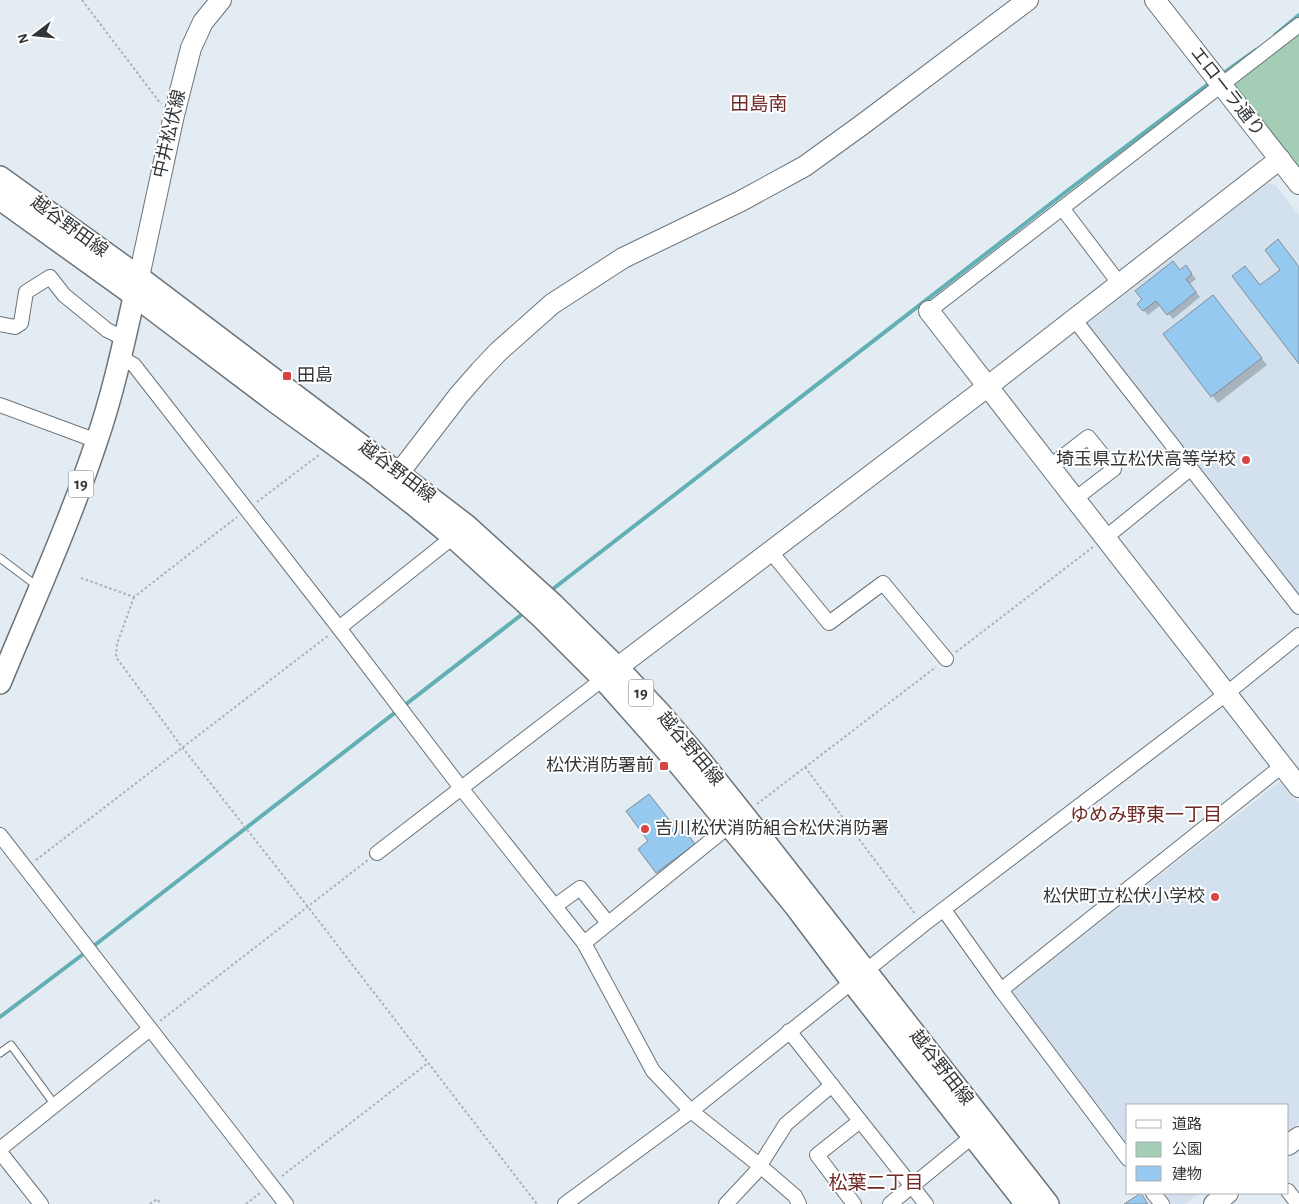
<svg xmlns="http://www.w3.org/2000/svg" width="1299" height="1204" viewBox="0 0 1299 1204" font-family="'Alegreya Sans','Noto Sans JP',sans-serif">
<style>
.built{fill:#d2e1ed}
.green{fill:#a4cdb6}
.shadow{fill:#0003}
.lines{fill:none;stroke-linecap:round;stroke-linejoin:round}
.stream{stroke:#62b0b3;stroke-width:4}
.building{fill:#95c9f0;stroke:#858c93}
.lane-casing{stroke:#6c747a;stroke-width:9}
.street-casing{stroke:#6c747a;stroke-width:16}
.secondary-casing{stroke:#6c747a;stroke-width:22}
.primary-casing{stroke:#6c747a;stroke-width:24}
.path{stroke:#aab1b6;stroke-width:2;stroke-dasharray:2.5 2.5;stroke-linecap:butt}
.lane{stroke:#fff;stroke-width:7}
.street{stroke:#fff;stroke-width:14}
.secondary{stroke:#fff;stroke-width:20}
.primary{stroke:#fff;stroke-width:21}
.poi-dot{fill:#d54642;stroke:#fff;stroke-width:2}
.labels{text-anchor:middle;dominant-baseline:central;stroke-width:4;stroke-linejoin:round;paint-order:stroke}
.shield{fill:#fff;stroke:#707274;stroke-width:1}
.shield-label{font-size:16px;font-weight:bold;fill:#333639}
.street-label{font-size:18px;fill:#333639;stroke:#fff}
.poi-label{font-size:18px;fill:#333639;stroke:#fff;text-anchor:end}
.neighbourhood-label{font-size:19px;fill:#6f2926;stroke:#fff}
</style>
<rect width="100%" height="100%" fill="#e3ecf2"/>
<g class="built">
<polygon points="1268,183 1275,185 1299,215 1299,597 1087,324"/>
<polygon points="1282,780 1299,803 1299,1122 1288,1131 1288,1105 1128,1105 1128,1149 1011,991"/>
<polygon points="1160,1193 1201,1193 1185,1204 1169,1204"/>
</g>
<polygon class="green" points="1299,31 1299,173 1231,85"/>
<g class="shadow">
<polygon points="1186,267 1196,279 1190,284 1200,297 1173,319 1161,305 1148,315 1138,304"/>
<polygon points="1213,297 1267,365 1218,403 1165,334"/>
<polygon points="649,795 672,823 676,820 682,827 701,851 663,879 657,872 650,841"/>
</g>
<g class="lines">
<g class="stream">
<polyline points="1275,35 1299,15"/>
<polyline points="1221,75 1256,50"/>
<polyline points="549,592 1067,191 1211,82"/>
<polyline points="91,948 525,612"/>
<polyline points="0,1017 86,952"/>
</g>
</g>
<g class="building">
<polygon points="1278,239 1299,267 1299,364 1232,276 1245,266 1260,285 1280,270 1265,250"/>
<polygon points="1173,261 1180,270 1186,265 1192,274 1186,279 1196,292 1167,315 1156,301 1143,311 1137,304 1142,299 1135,291"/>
<polygon points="1213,295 1262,358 1211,397 1163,334"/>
<polygon points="649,794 671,822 676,819 695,844 656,873 638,849 648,841 626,811"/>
<polygon points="1141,1193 1148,1204 1124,1204"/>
</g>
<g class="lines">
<defs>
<g id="lane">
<polyline points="0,558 37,586"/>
<polyline points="0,1053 11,1045 55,1105"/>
</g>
<g id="street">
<polyline points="1062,208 1119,283"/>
<polyline points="929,311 1299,25"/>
<polyline points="1074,319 1299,607"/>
<polyline points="0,324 15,327 21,323 26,292 50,277 64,295 107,330 125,339"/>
<polyline points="120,357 134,365 339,628 461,788 584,943 653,1071 691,1111 759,1165 795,1196 799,1204"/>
<polyline points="0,405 97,441"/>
<polyline points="1049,467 1088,437 1114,469 1075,499"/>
<polyline points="1105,538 1190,469"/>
<polyline points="771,552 829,623 883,583 946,659"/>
<polyline points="339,628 453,537"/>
<polyline points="0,835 286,1204"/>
<polyline points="377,853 603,679"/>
<polyline points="555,906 580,888 608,923"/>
<polyline points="944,910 1001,990 1128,1159"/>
<polyline points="584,943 729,826"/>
<polyline points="1001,990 1282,766"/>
<polyline points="789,1031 926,1204"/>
<polyline points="0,1149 150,1029"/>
<polyline points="0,1152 41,1204"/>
<polyline points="1288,1191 1298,1204"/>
<polyline points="1153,1193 1162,1204"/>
<polyline points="565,1204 691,1111 923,925 1226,694 1299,635"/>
<polyline points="726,1204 755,1173 786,1124 832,1085"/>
<polyline points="854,1204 817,1155 860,1121"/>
<polyline points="890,1204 973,1136"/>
</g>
<g id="secondary">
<polyline points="1155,0 1299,184"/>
<polyline points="139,277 174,115 191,48 203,22 221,0"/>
<polyline points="929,311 1299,787"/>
<polyline points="399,473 459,395 480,371 498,352 552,304 623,258 741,201 805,166 863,124 1028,0"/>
<polyline points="605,677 987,387 1280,159"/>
<polyline points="1288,1145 1299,1137"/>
<polyline points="1214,1204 1228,1193"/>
</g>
<g id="primary">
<polyline points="0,177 139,277 423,492 466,525 554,605 618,668 661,714 697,756 744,815 1048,1204"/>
<polyline points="0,199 135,296 278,404 372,472 413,504 453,537 543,619 603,679 682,768 795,906 859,991 1026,1204"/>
<path d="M 0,683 C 33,603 69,524 96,443 C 114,391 125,337 137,284"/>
</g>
</defs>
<use href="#lane" class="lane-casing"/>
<use href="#street" class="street-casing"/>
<use href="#secondary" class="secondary-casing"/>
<use href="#primary" class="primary-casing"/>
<g class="path">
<polyline points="82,0 161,104"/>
<polyline points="257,502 319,455"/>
<polyline points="81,578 134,597 237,517"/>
<polyline points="134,597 117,644 116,657 182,747 308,907 537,1204"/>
<polyline points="956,652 1093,547"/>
<polyline points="805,767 916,915"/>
<polyline points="757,804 936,667"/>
<polyline points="36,860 329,635"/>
<polyline points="160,1021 368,860"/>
<polyline points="282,1176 428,1063"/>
<polyline points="150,1204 157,1199 161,1204"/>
<polyline points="246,1204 260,1193"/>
</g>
<use href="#lane" class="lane"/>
<use href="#street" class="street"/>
<use href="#secondary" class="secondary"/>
<use href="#primary" class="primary"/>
</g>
<g class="poi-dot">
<rect x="282" y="371" width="10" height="10" rx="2.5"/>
<circle cx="1246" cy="460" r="5"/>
<rect x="659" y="761" width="10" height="10" rx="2.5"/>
<circle cx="645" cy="829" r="5"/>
<circle cx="1215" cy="897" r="5"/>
</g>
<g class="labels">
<g class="shield">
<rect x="68.5" y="470.5" width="25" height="27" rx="4"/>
<rect x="628.5" y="679.5" width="25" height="27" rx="4"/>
</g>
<g class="shield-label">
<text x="81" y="484">19</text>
<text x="641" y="693">19</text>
</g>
<g class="street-label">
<text transform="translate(1227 92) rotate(52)">エローラ通り</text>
<text transform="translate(170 134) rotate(-77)">中井松伏線</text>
<text transform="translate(69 227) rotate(36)">越谷野田線</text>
<text transform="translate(397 472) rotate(37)">越谷野田線</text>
<text transform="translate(690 749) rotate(50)">越谷野田線</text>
<text transform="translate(941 1068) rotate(52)">越谷野田線</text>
</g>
<g class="poi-label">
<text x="297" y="376" text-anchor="start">田島</text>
<text x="1236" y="460">埼玉県立松伏高等学校</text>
<text x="654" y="766">松伏消防署前</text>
<text x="655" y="829" text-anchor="start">吉川松伏消防組合松伏消防署</text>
<text x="1205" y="897">松伏町立松伏小学校</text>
</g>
<g class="neighbourhood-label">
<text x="759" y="104">田島南</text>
<text x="1146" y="815">ゆめみ野東一丁目</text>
<text x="876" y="1183">松葉二丁目</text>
</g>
</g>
<rect x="1126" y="1104" width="162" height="90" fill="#ffffff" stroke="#adafb0"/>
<rect x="1136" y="1120" width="25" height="8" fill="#ffffff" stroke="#adafb0"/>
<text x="1172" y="1129" font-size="15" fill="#333639">道路</text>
<rect x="1136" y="1142" width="25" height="15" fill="#a4cdb6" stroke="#adafb0"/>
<text x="1172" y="1154" font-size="15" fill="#333639">公園</text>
<rect x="1136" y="1166" width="25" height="15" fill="#95c9f0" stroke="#adafb0"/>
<text x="1172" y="1179" font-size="15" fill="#333639">建物</text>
<g transform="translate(35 35) rotate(254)" stroke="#ffffff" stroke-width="4" paint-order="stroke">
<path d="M0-4L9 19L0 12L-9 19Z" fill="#333639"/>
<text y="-8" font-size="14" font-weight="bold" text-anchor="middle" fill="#333639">N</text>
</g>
</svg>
